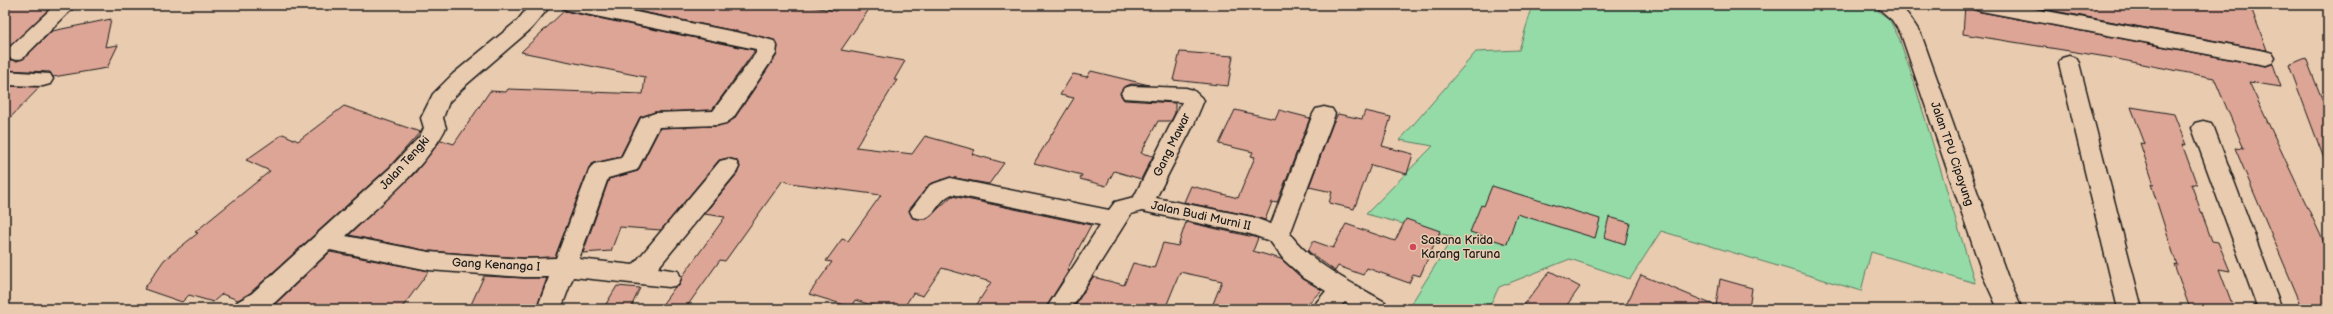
<svg xmlns="http://www.w3.org/2000/svg" width="2333" height="314" viewBox="0 0 2333 314" font-family="'Balsamiq Sans',sans-serif">
<style>
.green{fill:#95dba8;stroke:#587c62}
.building{fill:#dda596;stroke:#1c1c1c}
.lines{fill:none;stroke-linecap:round;stroke-linejoin:round}
.minor-casing{stroke:#1c1c1c;stroke-width:3}
.minor{fill:#e9cbaf;fill-rule:evenodd}
.poi-dot{fill:#d1495b;stroke:#e9cbaf;stroke-width:1.5}
.labels{text-anchor:middle;dominant-baseline:central;stroke-width:3;stroke-linejoin:round;paint-order:stroke}
.street-label{font-size:12px;fill:#1c1c1c;stroke:#e9cbaf}
.poi-label{font-size:12px;fill:#1c1c1c;stroke:#e9cbaf;text-anchor:start}
</style>
<rect width="100%" height="100%" fill="#e9cbaf"/>
<filter id="ink" filterUnits="userSpaceOnUse"><feTurbulence type="fractalNoise" baseFrequency=".025" numOctaves="2"/><feDisplacementMap in="SourceGraphic" scale="8" xChannelSelector="R" yChannelSelector="G"/><feConvolveMatrix kernelMatrix="1 2 1 2 8 2 1 2 1" color-interpolation-filters="sRGB"/></filter>
<g filter="url(#ink)">
<polygon class="green" points="1533,5 1870,5 1889,19 1899,38 1914,82 1975,283 1871,252 1861,291 1661,231 1630,279 1570,259 1499,287 1488,309 1408,309 1453,237 1366,214 1433,146 1400,140 1476,52 1519,50"/>
<g class="building">
<polygon points="5,5 53,5 5,52"/>
<polygon points="609,5 719,5 737,8 739,5 803,5 836,11 841,5 872,5 841,50 905,61 894,80 897,80 856,147 912,154 925,136 975,150 972,154 1004,163 989,184 950,177 930,184 909,210 913,218 927,219 952,196 1091,225 1067,270 1069,270 1045,309 974,309 991,282 942,268 923,296 913,293 903,309 884,309 855,300 851,307 809,294 832,262 826,261 842,239 848,241 881,195 790,183 783,180 725,261 720,260 685,309 659,309 675,287 679,286 682,277 725,217 704,214 737,174 740,166 736,160 728,158 719,160 661,230 620,227 611,251 583,253 609,179 638,171 660,128 718,126 734,119 777,55 778,46 774,40 755,35"/>
<polygon points="1965,5 1970,5 1974,10 1981,12 2265,66 2273,64 2281,87 2249,82 2328,251 2328,309 2303,309 2235,148 2244,149 2214,78 2107,57 1963,34"/>
<polygon points="2022,5 2250,5 2267,50 2265,50"/>
<polygon points="564,11 754,50 754,52 712,110 655,112 640,117 620,157 594,163 589,167 555,257 523,258 429,251 349,235 415,173 441,140 454,144 490,91 506,92 508,89 643,94 645,77 521,52"/>
<polygon points="111,19 105,47 118,45 107,68 53,77 50,72 5,70 5,54 9,59 16,61 23,59 52,31"/>
<polygon points="1180,52 1233,56 1228,86 1173,80"/>
<polygon points="2306,58 2322,99 2328,100 2328,163 2326,164 2289,65"/>
<polygon points="1091,71 1149,85 1131,84 1124,87 1120,94 1124,100 1175,103 1175,113 1171,121 1158,121 1141,153 1153,156 1141,179 1114,171 1106,186 1080,179 1082,175 1034,163 1074,98 1060,95 1073,74 1087,77"/>
<polygon points="5,86 40,87 5,123"/>
<polygon points="344,106 420,132 389,167 250,293 238,300 222,294 213,302 189,295 182,302 144,289 164,260 198,233 195,232 270,171 246,160 283,134 298,141"/>
<polygon points="2131,107 2174,114 2186,145 2182,144 2197,185 2191,184 2212,241 2218,242 2230,271 2219,269 2234,309 2190,309 2174,264 2177,265 2151,184 2154,185 2140,143 2145,144"/>
<polygon points="1235,110 1275,119 1279,110 1310,118 1277,203 1272,202 1265,220 1252,216 1184,202 1191,186 1238,198 1255,157 1251,156 1253,152 1219,144"/>
<polygon points="1365,111 1391,117 1382,146 1413,154 1407,174 1371,165 1354,209 1329,203 1332,192 1309,187 1333,123 1338,114 1362,119"/>
<polygon points="1492,186 1600,219 1595,238 1517,214 1507,244 1470,232 1481,205 1484,206"/>
<polygon points="1609,217 1630,223 1625,244 1604,237"/>
<polygon points="1406,219 1440,231 1420,276 1413,274 1409,283 1367,268 1363,275 1338,266 1335,271 1308,251 1313,241 1333,248 1346,224 1395,241"/>
<polygon points="1186,222 1258,238 1253,251 1281,259 1303,279 1322,290 1302,309 1211,309 1222,281 1180,272 1165,309 1073,309 1093,277 1124,285 1133,263 1154,268 1163,243 1178,246"/>
<polygon points="330,252 429,271 401,309 270,309"/>
<polygon points="1550,271 1580,287 1564,309 1521,309"/>
<polygon points="1641,275 1716,306 1720,279 1752,288 1749,309 1624,309"/>
<polygon points="484,276 523,278 547,278 536,309 469,309"/>
<polygon points="617,286 640,288 630,309 603,309"/>
</g>
<g class="lines">
<defs>
<g id="minor">
<polygon points="55,5 76,5 23,58 16,60 9,58 6,53 9,48"/>
<path d="M 530,5 L 551,5 L 531,29 L 467,84 L 449,102 L 443,118 L 446,128 C 423,171 381,203 346,236 L 429,252 L 523,259 L 556,258 L 590,168 L 594,164 L 621,158 L 641,118 L 655,113 L 713,111 L 756,53 L 756,49 L 751,48 L 571,11 L 564,9 L 561,5 L 601,5 L 755,36 L 774,41 L 777,46 L 776,54 L 733,118 L 726,123 L 718,125 L 659,127 L 637,170 L 608,178 L 579,259 L 633,265 L 720,161 L 728,159 L 736,161 L 739,167 L 736,173 L 658,268 L 678,271 L 681,278 L 678,285 L 669,287 L 573,277 L 561,309 L 537,309 L 549,277 L 523,277 L 429,270 L 330,250 L 269,308 L 234,309 L 237,302 L 251,294 L 390,168 L 420,136 L 424,128 L 421,118 L 433,94 L 453,74 L 517,21 Z"/>
<path d="M 1875,5 C 1907,5 1904,9 1921,34 L 2008,278 L 2022,309 L 1998,309 L 1984,278 L 1901,34 L 1892,20 Z"/>
<polygon points="1971,5 2014,5 2265,51 2272,53 2275,58 2272,63 2265,65 1981,11 1974,9"/>
<polygon points="2069,56 2076,58 2079,63 2142,309 2118,309 2059,63 2062,58"/>
<polygon points="5,71 50,74 53,79 50,84 43,86 5,85"/>
<path d="M 1131,86 L 1186,88 L 1193,90 L 1204,100 L 1194,124 L 1156,198 L 1252,217 L 1271,224 L 1313,114 L 1316,109 L 1324,107 L 1332,109 L 1335,114 L 1290,234 C 1314,266 1351,282 1385,302 L 1388,309 L 1356,309 L 1345,302 L 1338,309 L 1311,309 L 1326,291 L 1304,278 L 1284,260 L 1270,241 L 1250,234 L 1142,211 L 1131,214 L 1071,309 L 1046,309 L 1100,225 L 952,194 C 934,202 936,224 913,217 L 910,211 L 930,185 L 950,178 L 1109,210 L 1115,202 L 1134,197 L 1182,102 L 1124,98 L 1121,93 L 1124,88 Z"/>
<polygon points="2203,121 2211,123 2214,128 2282,309 2258,309 2192,128 2195,123"/>
</g>
</defs>
<use href="#minor" class="minor-casing"/>
<use href="#minor" class="minor"/>
</g>
</g>
<circle class="poi-dot" cx="1413" cy="247" r="4"/>
<g class="labels">
<g class="street-label">
<text transform="translate(1172 145) rotate(-64)">Gang Mawar</text>
<text transform="translate(1952 154) rotate(71)">Jalan TPU Cipayung</text>
<text transform="translate(405 163) rotate(-48)">Jalan Tengki</text>
<text transform="translate(1201 216) rotate(12)">Jalan Budi Murni II</text>
<text transform="translate(496 265) rotate(3)">Gang Kenanga I</text>
</g>
<g class="poi-label">
<text x="1421" y="240">Sasana Krida<tspan x="1421" dy="14">Karang Taruna</tspan></text>
</g>
</g>
<rect width="2333" height="314" fill="none" stroke="#e9cbaf" stroke-width="20"/>
<rect x="10" y="10" width="2313" height="294" fill="none" stroke="#1c1c1c" stroke-width="1.5" filter="url(#ink)"/>
</svg>
